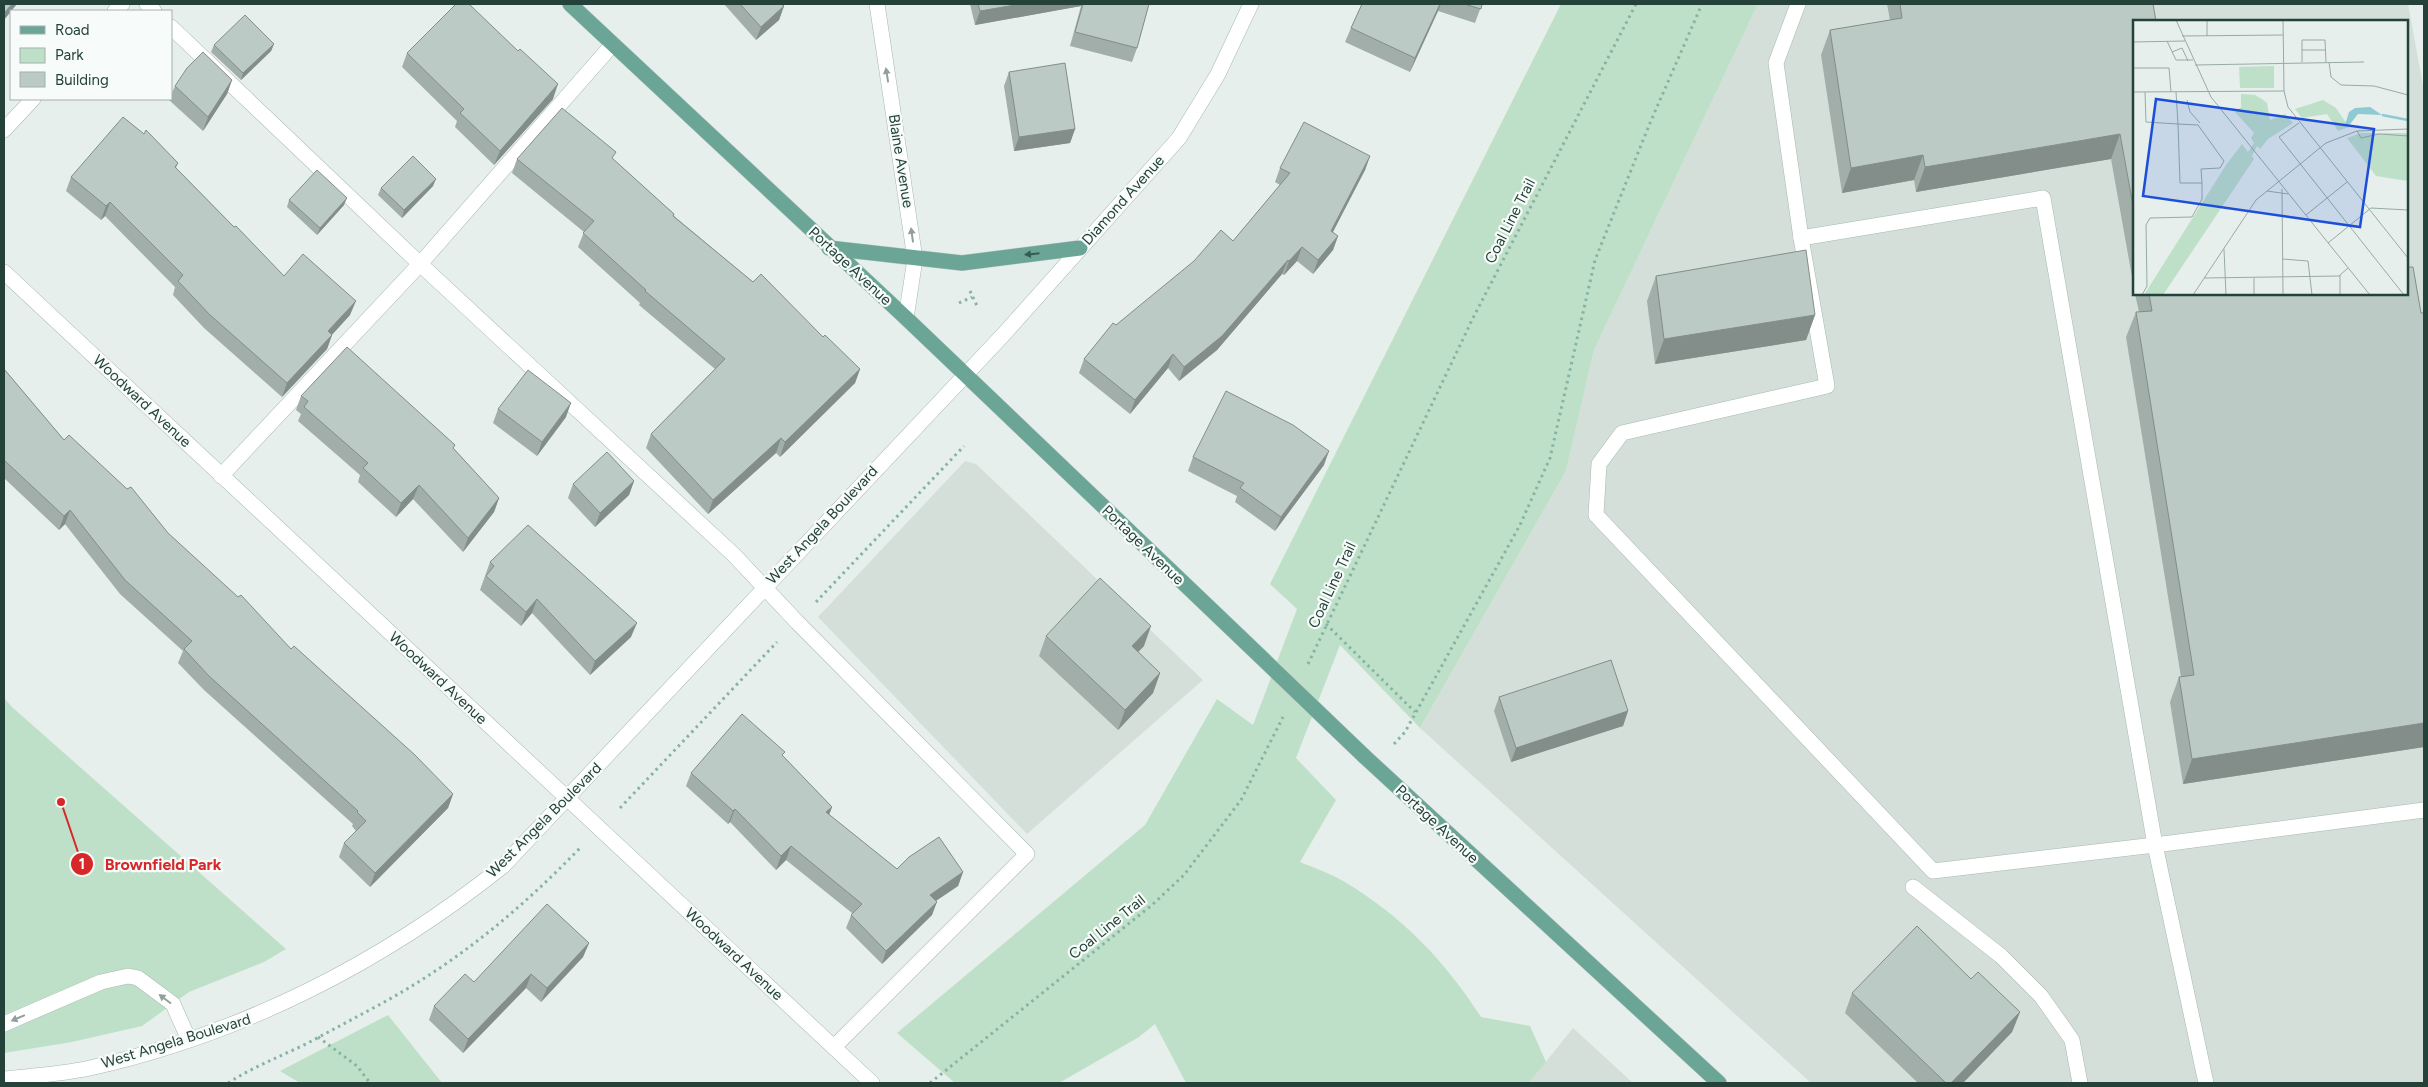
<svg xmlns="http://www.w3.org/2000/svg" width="2428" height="1087" viewBox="0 0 2428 1087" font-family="Figtree,sans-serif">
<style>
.built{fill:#d4dfda;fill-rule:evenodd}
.green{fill:#bfe0c8}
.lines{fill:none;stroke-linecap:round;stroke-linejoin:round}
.minor-casing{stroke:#a8b8b2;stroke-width:16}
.major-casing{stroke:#c2cac8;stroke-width:16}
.path{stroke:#86b3a5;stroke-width:3;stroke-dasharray:2.5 4;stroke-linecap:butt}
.minor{stroke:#fff;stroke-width:15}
.major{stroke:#6aa596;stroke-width:15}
.major-bridge-casing{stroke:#c2cac8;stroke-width:16;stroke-linecap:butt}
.major-bridge{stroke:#6aa596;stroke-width:15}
.wall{fill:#a1aea9}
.shaded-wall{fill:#838d89}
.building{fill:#bbcac4;stroke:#838d89}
.oneway{fill:#92a09c}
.oneway2{fill:#365b51}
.labels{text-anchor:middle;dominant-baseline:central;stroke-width:4.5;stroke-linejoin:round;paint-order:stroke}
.street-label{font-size:15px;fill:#24423a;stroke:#f7fbf9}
.inset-river{fill:none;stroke:#8ec9d4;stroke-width:2.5}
.inset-road{fill:none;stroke:#98aaa4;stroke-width:1}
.view{fill:#1d4ed8;fill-opacity:0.15;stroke:#1d4ed8;stroke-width:2.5}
.inset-edge{fill:none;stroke:#24423a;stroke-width:2.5}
.leader{fill:none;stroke:#d62828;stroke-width:2}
.callout-dot{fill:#d62828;stroke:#f7fbf9;stroke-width:2}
.mark-label{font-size:15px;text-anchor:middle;font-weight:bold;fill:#fff}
.callout-label{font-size:16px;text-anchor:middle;font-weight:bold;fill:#d62828;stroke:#f7fbf9;stroke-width:4.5;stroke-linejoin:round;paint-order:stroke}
</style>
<rect width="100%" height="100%" fill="#e6efeb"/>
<g class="built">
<path d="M 1758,4 L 2408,4 L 2424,91 L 2424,1083 L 1811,1083 L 1420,728 L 1566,471 L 1594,350 ZM 2134,21 L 2407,21 L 2407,294 L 2134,294 Z"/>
<polygon points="965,461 976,464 1203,680 1027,834 818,617"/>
<polygon points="1573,1028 1633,1083 1529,1083"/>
</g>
<g class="green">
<path d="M 1561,4 L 1758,4 L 1594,350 L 1566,471 L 1420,728 L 1340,645 L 1296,758 L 1336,800 L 1300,862 C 1315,868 1331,874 1345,882 C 1404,918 1444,960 1481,1017 L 1530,1026 L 1546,1062 L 1529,1083 L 1186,1083 L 1155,1024 L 1139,1037 L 1059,1083 L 955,1083 L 897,1033 L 1145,825 L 1217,699 L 1253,725 L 1297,609 L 1270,584 Z"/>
<polygon points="4,698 12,707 286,949 264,962 189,992 142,1026 72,1042 4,1053"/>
<polygon points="388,1015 442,1083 300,1083 280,1071"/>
</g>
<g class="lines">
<defs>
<g id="minor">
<polyline points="147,4 154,11"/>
<polyline points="877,4 915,259 906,318"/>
<polyline points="1798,4 1776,63 1801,238"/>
<polyline points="115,11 122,4"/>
<polyline points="171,27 420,264 734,555 797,622 1027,854 834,1047"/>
<polyline points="4,130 33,99"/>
<polygon points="2043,198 2155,845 1933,871 1596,515 1599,464 1622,433 1827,386 1801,238"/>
<polyline points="4,272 872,1083"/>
<polyline points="221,476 420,264 613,44"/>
<polyline points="1913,887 2001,956 2041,996 2072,1040 2080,1083"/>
<polyline points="4,1024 101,982 128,976 138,978 173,1004 189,1040"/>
<path d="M 4,1079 C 32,1076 62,1074 90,1068 C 242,1034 382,963 503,866 L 1003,335 L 1179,138 L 1218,74 L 1251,4"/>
<polyline points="2206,1083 2155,845 2424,810"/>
</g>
<g id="major">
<polyline points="570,4 906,318 1240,637"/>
<polyline points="829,248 962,263 1080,248"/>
<polyline points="1364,756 1719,1083"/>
</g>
</defs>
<use href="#minor" class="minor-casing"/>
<use href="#major" class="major-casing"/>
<g class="path">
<polyline points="970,291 978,308"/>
<polyline points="959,303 972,297"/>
<polyline points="816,602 964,446"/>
<polyline points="1326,624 1415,712"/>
<polyline points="1308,664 1473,318 1636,4"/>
<polyline points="1394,744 1405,732 1520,525 1550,458 1595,260 1650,123 1702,4"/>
<polyline points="620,808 777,642"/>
<polyline points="318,1037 357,1066 370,1083"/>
<path d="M 228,1083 C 253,1067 279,1057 306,1044 C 330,1031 353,1019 377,1006 C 455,964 518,912 580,848"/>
<polyline points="930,1083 1152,905 1184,875 1241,800 1283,717"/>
</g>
<use href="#minor" class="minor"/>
<use href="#major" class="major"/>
<defs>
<polyline id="major-bridge" points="1240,637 1364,756"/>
</defs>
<use href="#major-bridge" class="major-bridge-casing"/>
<use href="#major-bridge" class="major-bridge"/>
</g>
<g class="wall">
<polygon points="724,4 781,4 784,6 779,20 756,40"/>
<polygon points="970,4 1149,4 1137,48 1132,62 1070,46 1081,6 975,25"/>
<polygon points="1362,4 1482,4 1475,23 1438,11 1410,72 1345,42 1351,28"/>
<polygon points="1887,4 2153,4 2134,21 2134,288 2111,159 1916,192 1914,180 1842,193 1821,55 1830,30 1890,20"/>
<polygon points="274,44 271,51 241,80 211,52 214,45"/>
<polygon points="407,53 553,99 494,165 455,127 457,121 402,67"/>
<polygon points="1009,72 1075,129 1070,143 1014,151 1004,86"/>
<polygon points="232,80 227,94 203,131 169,100 170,99 171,99 171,95 175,86"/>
<polygon points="1370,156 1365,170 1333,232 1338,236 1333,250 1313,274 1297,261 1284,275 1282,274 1217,350 1179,381 1168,368 1130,414 1079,373 1084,359 1116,325 1233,241 1280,185 1275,182 1280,168"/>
<polygon points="517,159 613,159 674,214 674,216 753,282 823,337 860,369 855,383 780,457 776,453 708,514 646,448 651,434 715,369 639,305 640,303 578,247 584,232 512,173"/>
<polygon points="178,163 176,168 234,227 284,276 350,315 332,335 327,349 282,397 204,328 173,295 175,287 105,216 101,220 66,191 71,177"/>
<polygon points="433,186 402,218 378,195 381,188"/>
<polygon points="289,200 344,205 317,235 287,207"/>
<polygon points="1656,276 1815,315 1806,340 1655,364 1647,301"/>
<polygon points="2135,294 2407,294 2421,313 2424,313 2424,747 2183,784 2170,702 2179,677 2181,677 2126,337 2136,312 2139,312"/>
<polygon points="4,369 64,440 168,533 291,649 453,794 448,808 370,887 339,857 344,843 356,831 352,826 353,824 204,690 178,663 183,651 120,594 65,524 59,530 4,478"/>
<polygon points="301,396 454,449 499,498 494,512 463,552 413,499 396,517 358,482 360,475 298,421 301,414 296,410"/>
<polygon points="498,409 566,417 537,456 493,423"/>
<polygon points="1193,457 1324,465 1275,531 1235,502 1237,496 1188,471"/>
<polygon points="634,481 629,495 595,527 568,498 573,484"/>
<polygon points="490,562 631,637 590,675 532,613 521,626 480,590"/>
<polygon points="1046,636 1144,646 1138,652 1160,673 1153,693 1118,730 1039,656"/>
<polygon points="1499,697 1628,711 1623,726 1511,762 1494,711"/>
<polygon points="783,756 832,807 829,815 897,869 963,872 958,886 936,901 932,915 882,964 846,928 852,913 786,860 776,870 730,822 728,824 686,786 691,773"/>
<polygon points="589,943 583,957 541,1002 526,988 463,1053 429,1020 434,1006 474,982"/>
<polygon points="1971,979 2020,1012 2012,1032 1963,1083 1918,1083 1845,1013 1852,993"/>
</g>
<g class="shaded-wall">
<polygon points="12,4 17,4 4,20 4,13"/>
<polygon points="1021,4 1081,4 1081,6 975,25 980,11"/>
<polygon points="1440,4 1441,4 1438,11 1410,72 1415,58"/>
<polygon points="784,6 779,20 756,40 761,27"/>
<polygon points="274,44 271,51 241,80 243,73"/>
<polygon points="232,80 227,94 203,131 208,117"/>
<polygon points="558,84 553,99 494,165 500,151"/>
<polygon points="1075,129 1070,143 1014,151 1019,137"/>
<polygon points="2120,134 2111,159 1916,192 1925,167"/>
<polygon points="1923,155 1914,180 1842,193 1851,168"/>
<polygon points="1370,156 1365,170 1326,245 1331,231"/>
<polygon points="436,179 433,186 402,218 404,210"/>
<polygon points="347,198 344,205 317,235 320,228"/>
<polygon points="110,202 105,216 101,220 106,206"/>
<polygon points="1338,236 1333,250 1313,274 1318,260"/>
<polygon points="1302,247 1297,261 1284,275 1289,261"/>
<polygon points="1288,260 1282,274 1217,350 1179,381 1184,367"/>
<polygon points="356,301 350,315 326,341 332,335 327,349 282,397 287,383 328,331"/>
<polygon points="1815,315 1806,340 1655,364 1664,339"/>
<polygon points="1173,354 1168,368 1130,414 1135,400"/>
<polygon points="860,369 855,383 780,457 785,442"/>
<polygon points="571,403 566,417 537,456 542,442"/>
<polygon points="781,438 776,453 708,514 713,500"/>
<polygon points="1329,451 1324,465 1275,531 1281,517"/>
<polygon points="634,481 629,495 595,527 600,513"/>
<polygon points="419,485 413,499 396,517 401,503"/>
<polygon points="499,498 494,512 463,552 468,538"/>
<polygon points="70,510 65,524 59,530 64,516"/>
<polygon points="537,599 532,613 521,626 526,612"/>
<polygon points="637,623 631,637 590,675 595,661"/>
<polygon points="1151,626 1144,646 1124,666 1132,646"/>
<polygon points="1160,673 1153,693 1118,730 1125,710"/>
<polygon points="1628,711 1623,726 1511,762 1516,748"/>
<polygon points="2424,723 2424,747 2183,784 2192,759"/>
<polygon points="453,794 448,808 370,887 375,873"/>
<polygon points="832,807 827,820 826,812"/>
<polygon points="735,809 730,822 728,824 733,811"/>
<polygon points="791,846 786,860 776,870 781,856"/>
<polygon points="963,872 958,886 925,908 930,895"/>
<polygon points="937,902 932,915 882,964 886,951"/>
<polygon points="589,943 583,957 541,1002 547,988"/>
<polygon points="531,974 526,988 463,1053 468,1039"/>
<polygon points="2020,1012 2012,1032 1963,1083 1951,1083"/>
</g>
<g class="building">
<polygon points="4,4 12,4 4,13"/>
<polygon points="456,4 469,4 518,51 520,49 558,84 500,151 460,113 464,109 407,53"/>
<polygon points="740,4 781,4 784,6 761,27"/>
<polygon points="978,4 1021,4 980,11"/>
<polygon points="1083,4 1149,4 1137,48 1075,32"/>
<polygon points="1362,4 1440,4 1415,58 1351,28"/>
<polygon points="1464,4 1482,4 1481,9"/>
<polygon points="1900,4 2153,4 2156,21 2134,21 2134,211 2120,134 1925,167 1923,155 1851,168 1830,30 1902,18"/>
<polygon points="245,15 274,44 243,73 214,45"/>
<polygon points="203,52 232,80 208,117 175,86 187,68"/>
<polygon points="1065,63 1075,129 1019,137 1009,72"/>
<polygon points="562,108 616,152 612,158 674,214 673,216 753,282 761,274 823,337 825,335 860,369 785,442 781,438 713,500 651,434 725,359 645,291 646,290 583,233 594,221 517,159"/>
<polygon points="123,117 144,134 146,130 178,163 175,167 234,227 236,226 284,276 303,254 356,301 328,331 332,335 287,383 209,314 178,281 183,275 110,202 106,206 71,177"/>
<polygon points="1304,122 1370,156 1331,231 1338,236 1318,260 1302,247 1289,261 1288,260 1222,336 1184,367 1173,354 1135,400 1084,359 1113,323 1116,325 1194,261 1221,230 1233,241 1290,173 1280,168"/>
<polygon points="413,156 436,179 404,210 381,188"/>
<polygon points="317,170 347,198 320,228 289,200"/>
<polygon points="1806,250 1815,315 1664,339 1656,276"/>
<polygon points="2407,267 2413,267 2421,313 2424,313 2424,723 2192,759 2179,677 2194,675 2136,312 2152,311 2149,294 2407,294"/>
<polygon points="347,347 455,445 453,448 499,498 468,538 419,485 401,503 363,468 368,463 304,407 308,401 301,396"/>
<polygon points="4,369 64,440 69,435 127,489 131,487 168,533 238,597 241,595 291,649 294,646 415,755 453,794 375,873 344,843 366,821 357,812 358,811 209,676 184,649 192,641 125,580 70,510 64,516 4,460"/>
<polygon points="528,370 571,403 542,442 498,409"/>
<polygon points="1226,391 1293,425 1329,451 1281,517 1240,488 1244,483 1193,457"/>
<polygon points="607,452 634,481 600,513 573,484"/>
<polygon points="528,525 637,623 595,661 537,599 526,612 486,576 494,566 490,562"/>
<polygon points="1100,578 1151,626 1132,646 1160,673 1125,710 1046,636"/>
<polygon points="1611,660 1628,711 1516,748 1499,697"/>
<polygon points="742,714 785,752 782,755 832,807 826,812 897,869 909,857 939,837 963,872 930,895 937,902 886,951 851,915 862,904 791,846 781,856 735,809 733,811 691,773"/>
<polygon points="547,904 589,943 547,988 531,974 468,1039 434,1006 465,974 474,982"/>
<polygon points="1917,926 1971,979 1978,972 2020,1012 1951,1083 1946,1083 1852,993"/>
</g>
<defs><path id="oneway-solid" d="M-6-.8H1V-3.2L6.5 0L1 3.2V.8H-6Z" transform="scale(1.25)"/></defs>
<g class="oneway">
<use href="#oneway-solid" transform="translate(887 75) rotate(-99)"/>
<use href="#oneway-solid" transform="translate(912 235) rotate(-98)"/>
<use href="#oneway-solid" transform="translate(165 999) rotate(-143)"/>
<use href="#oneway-solid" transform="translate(18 1018) rotate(157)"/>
</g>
<use class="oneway2" href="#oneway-solid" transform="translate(1032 254) rotate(174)"/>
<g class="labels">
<g class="street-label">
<text transform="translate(901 161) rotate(81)">Blaine Avenue</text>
<text transform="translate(1123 200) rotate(-48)">Diamond Avenue</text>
<text transform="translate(1510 221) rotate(-63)">Coal Line Trail</text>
<text transform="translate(850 266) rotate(43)">Portage Avenue</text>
<text transform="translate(142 401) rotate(43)">Woodward Avenue</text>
<text transform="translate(822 525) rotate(-47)">West Angela Boulevard</text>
<text transform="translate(1143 545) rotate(44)">Portage Avenue</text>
<text transform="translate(1332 585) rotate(-65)">Coal Line Trail</text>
<text transform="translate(438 678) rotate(43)">Woodward Avenue</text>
<text transform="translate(544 820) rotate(-45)">West Angela Boulevard</text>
<text transform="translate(1437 824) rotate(43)">Portage Avenue</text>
<text transform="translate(1107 927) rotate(-39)">Coal Line Trail</text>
<text transform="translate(734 954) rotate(43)">Woodward Avenue</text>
<text transform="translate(176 1041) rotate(-17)">West Angela Boulevard</text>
</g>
</g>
<g transform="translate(2133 20)">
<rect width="275" height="275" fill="#e6efeb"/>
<path d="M 141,46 L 141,68 L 107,68 L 106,47 ZM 108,74 L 122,75 L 129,79 L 134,83 L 137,100 L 152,94 L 160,103 L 135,119 L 127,129 L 124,126 L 119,136 L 121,139 L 30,275 L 11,275 L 93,145 L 109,124 L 115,132 L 121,123 L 118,118 L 121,113 L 102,92 L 108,87 ZM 190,80 L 203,88 L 216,107 L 205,111 L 194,94 L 169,98 L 162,89 ZM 228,113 L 275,113 L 275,161 L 243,156 L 214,118 Z" fill="#bfe0c8"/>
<path d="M 237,87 L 249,95 L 225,94 L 217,104 L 212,105 L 216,92 L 222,88 Z" fill="#8ec9d4"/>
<path class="inset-river" d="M 249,95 L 275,100"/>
<path class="inset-road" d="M 43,0 L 78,77 L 237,275M 74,0 L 74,16M 150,0 L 151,71 L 155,87 L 275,238M 49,16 L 150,15M 34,21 L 43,40 L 60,40M 0,22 L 52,21M 169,30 L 192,30M 39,32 L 49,28 L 55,41M 169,42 L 169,20 L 192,20 L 193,42M 196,42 L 198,57 L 208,65 L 241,66 L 275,75M 62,45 L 231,42M 0,48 L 36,48 L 38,72M 0,72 L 151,71M 12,72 L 13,102 L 45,104 L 43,72M 54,80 L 57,92 L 67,103M 166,103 L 146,117 L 271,275M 45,104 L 65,105 L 91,141 L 87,148 L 68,149 L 69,163 L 47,163 ZM 224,111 L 228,118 L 246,114 L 275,116M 149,169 L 150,275M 134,171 L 155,174M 173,195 L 214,162M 195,223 L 238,188 L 275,190M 91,229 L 93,275M 149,239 L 175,241 L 179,275M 71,258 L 207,256M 121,258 L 121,275M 9,275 L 14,266 L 13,205 L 17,198 L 59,197 L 69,179 L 69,163M 60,275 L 123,180 L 193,123 L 224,111 L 275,109M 207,275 L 207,255 L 215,248"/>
<path class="view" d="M 23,79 L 241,109 L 227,207 L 10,176 Z"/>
<rect width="275" height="275" class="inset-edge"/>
</g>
<path class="leader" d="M61 802L82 864"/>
<g class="callout-dot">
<circle cx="61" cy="802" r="5"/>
<circle cx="82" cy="864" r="12"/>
</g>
<g class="mark-label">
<text x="82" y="869">1</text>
</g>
<g class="callout-label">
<text x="163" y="870">Brownfield Park</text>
</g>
<rect width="2428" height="1087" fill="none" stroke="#24423a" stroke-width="10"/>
<rect x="10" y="10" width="162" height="90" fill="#f7fbf9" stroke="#a3b1ad"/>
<rect x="20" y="26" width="25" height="8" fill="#6aa596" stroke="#a3b1ad"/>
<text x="55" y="35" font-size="15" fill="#24423a">Road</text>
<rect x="20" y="48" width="25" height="15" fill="#bfe0c8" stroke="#a3b1ad"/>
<text x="55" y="60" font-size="15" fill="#24423a">Park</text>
<rect x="20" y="72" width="25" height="15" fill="#bbcac4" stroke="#a3b1ad"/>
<text x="55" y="85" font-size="15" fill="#24423a">Building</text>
</svg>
